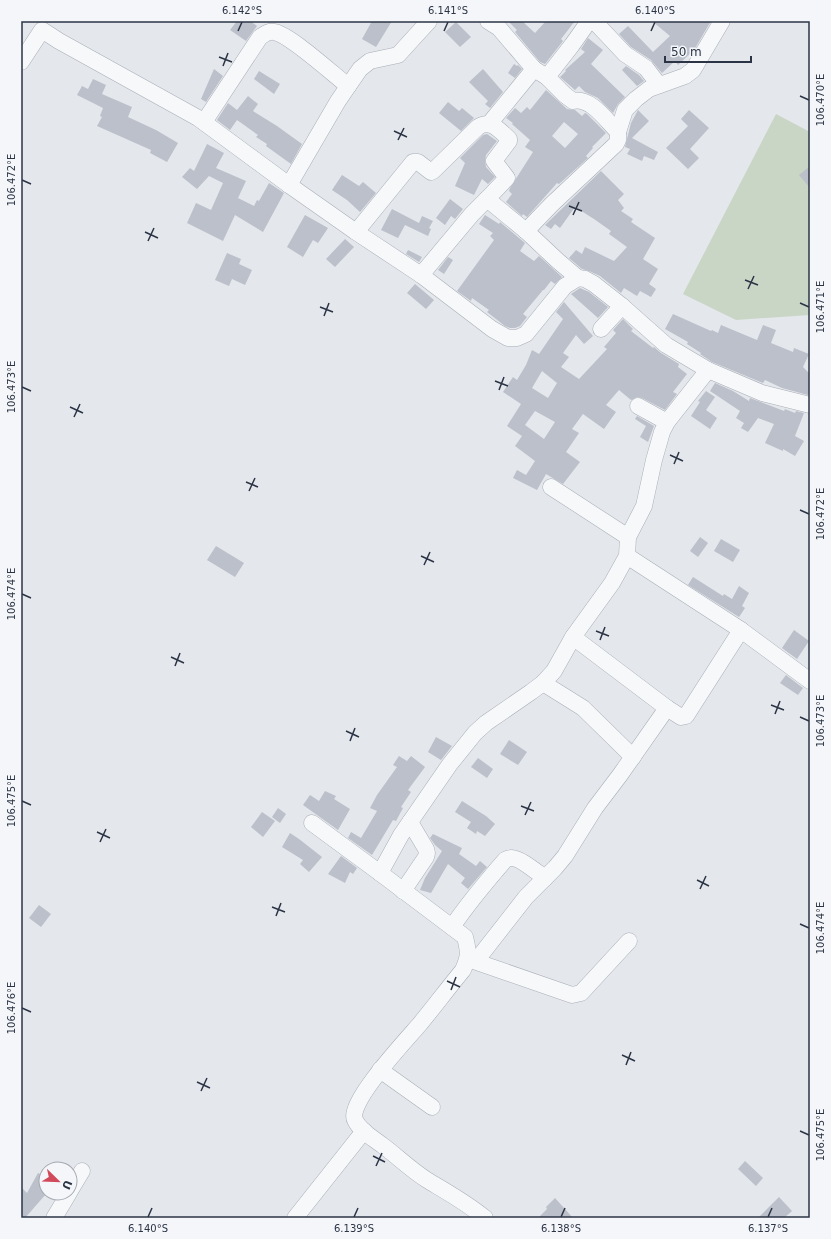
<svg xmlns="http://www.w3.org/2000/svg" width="831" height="1239" viewBox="0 0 831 1239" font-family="'DejaVu Sans',sans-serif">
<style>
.green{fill:#c9d6c5}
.building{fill:#bbc0ca;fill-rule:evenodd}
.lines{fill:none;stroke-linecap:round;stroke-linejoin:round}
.minor-casing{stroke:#a9aeb7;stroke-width:17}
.minor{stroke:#f7f8fa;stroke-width:16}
.ticks{fill:none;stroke:#2b3445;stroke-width:1.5}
.neatline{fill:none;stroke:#2b3445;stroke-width:1.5}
.ticks-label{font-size:10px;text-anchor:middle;fill:#2b3445}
</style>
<rect width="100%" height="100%" fill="#e4e7ec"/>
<polygon class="green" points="776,114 810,132 810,315 736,320 683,294"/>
<g class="building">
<polygon points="237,21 250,21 257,26 246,41 230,30"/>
<polygon points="372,21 392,21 376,47 362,39"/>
<polygon points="508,21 522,21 535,33 546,21 575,21 561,39 563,41 545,64 540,62 515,32 517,30"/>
<polygon points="652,21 711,21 694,50 678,65 675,61 662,73 651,60 631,47 619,34 628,26 653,52 670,36"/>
<polygon points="456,22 471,37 460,47 445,32"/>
<polygon points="588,38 603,50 591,64 625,97 618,104 613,113 598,98 585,92 579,86 575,90 560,77 566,71 565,70 585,52 581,49"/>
<polygon points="514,64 517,66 518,65 522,69 515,78 508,73"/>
<polygon points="626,66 639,75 644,81 637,86 622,70"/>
<polygon points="214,69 223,76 206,102 201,99"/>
<polygon points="483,69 503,92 490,108 485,104 488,101 469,82"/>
<polygon points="259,71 280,84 274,94 254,79"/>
<polygon points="93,79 106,85 102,94 132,107 128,117 156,130 178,143 167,162 150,153 151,150 97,126 102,117 100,116 103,108 77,95 82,86 88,89"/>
<path d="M 546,90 L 567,109 L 575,110 L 582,116 L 585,113 L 587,114 L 606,133 L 592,147 L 593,148 L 586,156 L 588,158 L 559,184 L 557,183 L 527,217 L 523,214 L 522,216 L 506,202 L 512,194 L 509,191 L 510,188 L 533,152 L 525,147 L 530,140 L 512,124 L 513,123 L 506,118 L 515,108 L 521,113 L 527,107 L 530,110 ZM 564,122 L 578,134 L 565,148 L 552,136 Z"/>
<polygon points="248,96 258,104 253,111 277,126 302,144 291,164 266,146 267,144 256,137 258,135 237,120 230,130 217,120 228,103 237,110"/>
<polygon points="448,102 459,111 462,108 474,118 461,131 439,113"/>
<polygon points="638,110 649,121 632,138 658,152 654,160 644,156 642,161 627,154 630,149 625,147 631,123"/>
<polygon points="689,110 709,128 690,149 699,158 688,169 666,148 688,126 681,119"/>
<polygon points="487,134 497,141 486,155 485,161 486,167 495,177 488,184 482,179 474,195 455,186 465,163 460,158 483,135"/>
<polygon points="207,144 224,153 216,168 246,181 238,198 254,206 257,200 259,201 269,183 284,193 263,232 235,215 223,241 187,223 196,203 211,210 223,183 209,176 197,189 182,177 190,168 194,171"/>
<polygon points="810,166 810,188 799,175"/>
<polygon points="601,171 624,194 618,200 624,208 621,211 633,219 631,222 655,238 643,259 658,269 649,284 656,289 651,297 640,291 637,296 624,288 621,293 600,276 589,271 582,269 569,258 576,250 582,254 585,247 614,261 627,247 609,234 611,231 594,219 575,207 560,228 555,224 551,229 545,225"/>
<polygon points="342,175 359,186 363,182 376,193 360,212 347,200 332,190"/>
<polygon points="450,199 463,209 455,219 451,216 445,225 436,218"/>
<polygon points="392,209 419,223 422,216 433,221 429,228 431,229 428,236 405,225 398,238 381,230"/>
<polygon points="305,215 328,228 318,243 313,240 303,257 287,247"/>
<polygon points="485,215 499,224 500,222 525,243 520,251 534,261 539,256 562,277 555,284 551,281 544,290 543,290 523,314 527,317 520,326 515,328 510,328 505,326 487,312 489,310 472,298 471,301 457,291 494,240 490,236 493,233 479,224"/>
<polygon points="345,239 354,247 335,267 326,259"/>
<polygon points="408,250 422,257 419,262 406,254"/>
<polygon points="227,253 241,259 239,264 252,270 245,285 232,279 229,286 215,280"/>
<polygon points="448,257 453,260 444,274 438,270"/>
<polygon points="415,284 434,300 426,309 407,293"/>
<polygon points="580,288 589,292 608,307 598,318 571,294"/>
<path d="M 564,302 L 593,336 L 584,344 L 576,335 L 563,353 L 569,357 L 561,367 L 579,379 L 607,349 L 604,347 L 616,333 L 613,330 L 623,319 L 633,329 L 631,331 L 653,348 L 654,347 L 661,353 L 679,364 L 678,367 L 687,374 L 673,392 L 677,394 L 665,410 L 642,398 L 637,397 L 631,400 L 619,390 L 606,405 L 616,412 L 604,429 L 583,414 L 572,429 L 579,433 L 566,452 L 580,462 L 563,484 L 546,474 L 537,490 L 513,478 L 517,470 L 526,475 L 535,461 L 515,446 L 522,436 L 507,426 L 521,404 L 503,392 L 513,377 L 517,380 L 526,365 L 532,350 L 539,354 L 563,319 L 556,312 ZM 542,371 L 557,383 L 548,398 L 532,388 ZM 535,411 L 555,422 L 544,439 L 525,425 Z"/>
<polygon points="673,314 711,331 712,330 718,333 721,325 757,340 763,325 776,330 771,343 793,352 794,348 809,354 803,367 810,374 810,393 808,395 782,388 765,380 763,383 712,362 700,354 701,353 687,344 688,342 665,329"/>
<polygon points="715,383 733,391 749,401 750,398 784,411 785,409 795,413 796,411 804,413 795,436 804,441 795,456 783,449 783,451 765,443 774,424 758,418 748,432 741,428 744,423 736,418 740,411 710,391"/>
<polygon points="706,391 715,397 706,410 717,418 710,429 691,416 700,402 698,401"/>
<polygon points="637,416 654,426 648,442 640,437 646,426 635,419"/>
<polygon points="700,537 708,543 698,557 690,551"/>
<polygon points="721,539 740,550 733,562 714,551"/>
<polygon points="216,546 244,563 235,577 207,560"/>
<polygon points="693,577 723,596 724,594 732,599 739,586 749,593 742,606 745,608 739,617 688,585"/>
<polygon points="794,630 809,641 797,659 782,648"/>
<polygon points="786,675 803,688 798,695 780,683"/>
<polygon points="436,737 452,746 441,760 428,752"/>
<polygon points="509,740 527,752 518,765 500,754"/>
<polygon points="399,756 407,761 411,756 425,767 408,790 411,792 401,807 403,808 396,821 393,820 372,855 348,838 351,832 361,838 377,811 370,808 377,795 397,767 393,765"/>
<polygon points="478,758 493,769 487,778 471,767"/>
<polygon points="325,791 336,796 334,799 350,809 338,830 303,805 310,795 319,801"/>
<polygon points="462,801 486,816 495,824 485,836 477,831 476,834 467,828 471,822 455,812"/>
<polygon points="278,808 286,814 280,823 272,817"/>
<polygon points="262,812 275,821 263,837 251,827"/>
<polygon points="290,833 299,839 322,857 309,872 300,864 303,860 282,847"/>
<polygon points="433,834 462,848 459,854 476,866 480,861 487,867 468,889 461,883 465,878 448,864 431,893 420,890 425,878 442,851 435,845 430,838"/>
<polygon points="341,856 357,868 353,874 350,872 345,883 328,874"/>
<polygon points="39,905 51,914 41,927 29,918"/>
<polygon points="745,1161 763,1178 756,1186 738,1169"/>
<polygon points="38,1173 46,1177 46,1194 25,1218 21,1218 21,1187 27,1193"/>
<polygon points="779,1197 792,1211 784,1218 758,1218"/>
<polygon points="555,1198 573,1218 538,1218 547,1209 546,1207"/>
</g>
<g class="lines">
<defs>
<g id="minor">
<polyline points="488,21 499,28 534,69"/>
<polyline points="594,21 625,54 646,68 659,85"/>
<polyline points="21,62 42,30 59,41 198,118 289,185 356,232 421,275 492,329 508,338 517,338 526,334 565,286 578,278 585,279 594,284 622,306 666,345 708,370 762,393 810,405"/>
<path d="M 204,122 L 260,37 C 265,34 268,31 274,32 C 289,34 333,74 348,86"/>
<polyline points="489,124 534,69 547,77"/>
<polyline points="618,132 625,110 636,99 649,89 685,76 693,70 722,21"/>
<polyline points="289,185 338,101 360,69 370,61 398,55 429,21"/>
<path d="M 356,232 L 413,162 L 418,162 L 431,172 L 433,171 L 478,127 C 491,119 499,130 509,139 L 509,141 L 494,161 L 507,178 L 487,199"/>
<polyline points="421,275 472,214 487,199 526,231"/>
<path d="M 578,278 L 558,261 L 526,231 L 552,204 L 616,144 L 618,140 L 618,132 C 606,120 591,97 573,101 L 565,95 L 547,77 L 572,45 L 589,21"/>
<polyline points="601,329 622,306"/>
<polyline points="638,406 667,422"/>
<polyline points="551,487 628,537"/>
<polyline points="627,556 741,630 810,681"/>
<polyline points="543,683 583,708 633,757"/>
<polyline points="667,708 681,717 686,716 741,630"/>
<polyline points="312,823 380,873"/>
<polyline points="403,891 426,857 427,853 426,849 410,822"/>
<path d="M 452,927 C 468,903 486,882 505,860 C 507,859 509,858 511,858 C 519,857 538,873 545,878"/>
<polyline points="468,959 572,995 581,993 629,941"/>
<polyline points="476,961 526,897 555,868 565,856 595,808 620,775 667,708 573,637"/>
<polyline points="380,1070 432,1107"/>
<polyline points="70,1191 82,1171"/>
<polyline points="54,1218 69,1193"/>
<polyline points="295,1218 364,1131"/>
<path d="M 485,1218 C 467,1203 447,1192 427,1180 C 411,1170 397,1156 382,1145 C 373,1138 360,1131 355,1120 C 346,1104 407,1039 419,1025 C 434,1007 448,988 463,970 C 469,956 469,953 465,937 L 380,873 L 401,835 L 450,764 L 475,733 L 486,723 L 531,692 L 543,683 L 554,671 L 573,637 L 612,583 L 627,556 L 628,537 L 644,506 L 654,460 L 662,432 L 667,422 L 708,370"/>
</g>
</defs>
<use href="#minor" class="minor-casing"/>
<use href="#minor" class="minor"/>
</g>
<path class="ticks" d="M 238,31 L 242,22M 444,31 L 448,22M 651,31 L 655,22M 219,57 L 232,62M 223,66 L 228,53M 800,96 L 809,100M 394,131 L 407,137M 398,140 L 404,128M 22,180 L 31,184M 569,206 L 582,211M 573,215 L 579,202M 145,232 L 158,238M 148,241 L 154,228M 745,280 L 758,285M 748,289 L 754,276M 800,303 L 809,307M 320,307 L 333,312M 324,316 L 329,303M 495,381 L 508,386M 22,387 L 31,391M 499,390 L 504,377M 70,407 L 83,413M 74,417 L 80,404M 670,455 L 683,461M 674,464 L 679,452M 246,482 L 258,487M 249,491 L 255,478M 800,510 L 809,514M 421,556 L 434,562M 424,565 L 430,552M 22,594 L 31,598M 596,631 L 609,636M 600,640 L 605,627M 171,657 L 184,663M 175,666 L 180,653M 771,705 L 784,710M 775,714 L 780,701M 800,717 L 809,721M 346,731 L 359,737M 350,741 L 355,728M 22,801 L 31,805M 521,806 L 534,811M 525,815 L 531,802M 97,832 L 110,838M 100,842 L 106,829M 697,880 L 709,886M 700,889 L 706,876M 272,907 L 285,912M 276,916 L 281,903M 800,924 L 809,928M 447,981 L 460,987M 451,990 L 456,977M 22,1008 L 31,1012M 622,1055 L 635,1061M 626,1065 L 631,1052M 197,1082 L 210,1088M 201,1091 L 207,1078M 800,1131 L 809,1135M 373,1156 L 385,1162M 376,1166 L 382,1153M 148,1217 L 152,1208M 354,1217 L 358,1208M 561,1217 L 565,1208M 768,1217 L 772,1208"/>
<rect width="831" height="1239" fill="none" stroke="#f4f6f9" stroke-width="44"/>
<g transform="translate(58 1181) rotate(113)"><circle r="19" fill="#f4f6f9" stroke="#a4a8b1"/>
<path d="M0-3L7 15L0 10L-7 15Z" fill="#d1495b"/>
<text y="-6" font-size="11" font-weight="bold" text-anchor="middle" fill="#2b3445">U</text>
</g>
<path d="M665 56v6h86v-6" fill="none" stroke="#2b3445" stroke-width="2"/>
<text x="671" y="56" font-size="12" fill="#2b3445" stroke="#f4f6f9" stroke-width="3" paint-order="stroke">50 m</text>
<rect x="22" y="22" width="787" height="1195" class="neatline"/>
<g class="ticks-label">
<text x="242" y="14">6.142°S</text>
<text x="448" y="14">6.141°S</text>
<text x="655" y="14">6.140°S</text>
<text transform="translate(820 100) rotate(-90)" y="4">106.470°E</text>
<text transform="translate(11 180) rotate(-90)" y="4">106.472°E</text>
<text transform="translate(820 307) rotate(-90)" y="4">106.471°E</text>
<text transform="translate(11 387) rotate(-90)" y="4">106.473°E</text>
<text transform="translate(820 514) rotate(-90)" y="4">106.472°E</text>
<text transform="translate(11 594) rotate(-90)" y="4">106.474°E</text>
<text transform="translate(820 721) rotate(-90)" y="4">106.473°E</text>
<text transform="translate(11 801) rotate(-90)" y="4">106.475°E</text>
<text transform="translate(820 928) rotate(-90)" y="4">106.474°E</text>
<text transform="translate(11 1008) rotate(-90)" y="4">106.476°E</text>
<text transform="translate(820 1135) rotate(-90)" y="4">106.475°E</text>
<text x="148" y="1232">6.140°S</text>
<text x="354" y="1232">6.139°S</text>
<text x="561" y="1232">6.138°S</text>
<text x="768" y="1232">6.137°S</text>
</g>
</svg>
